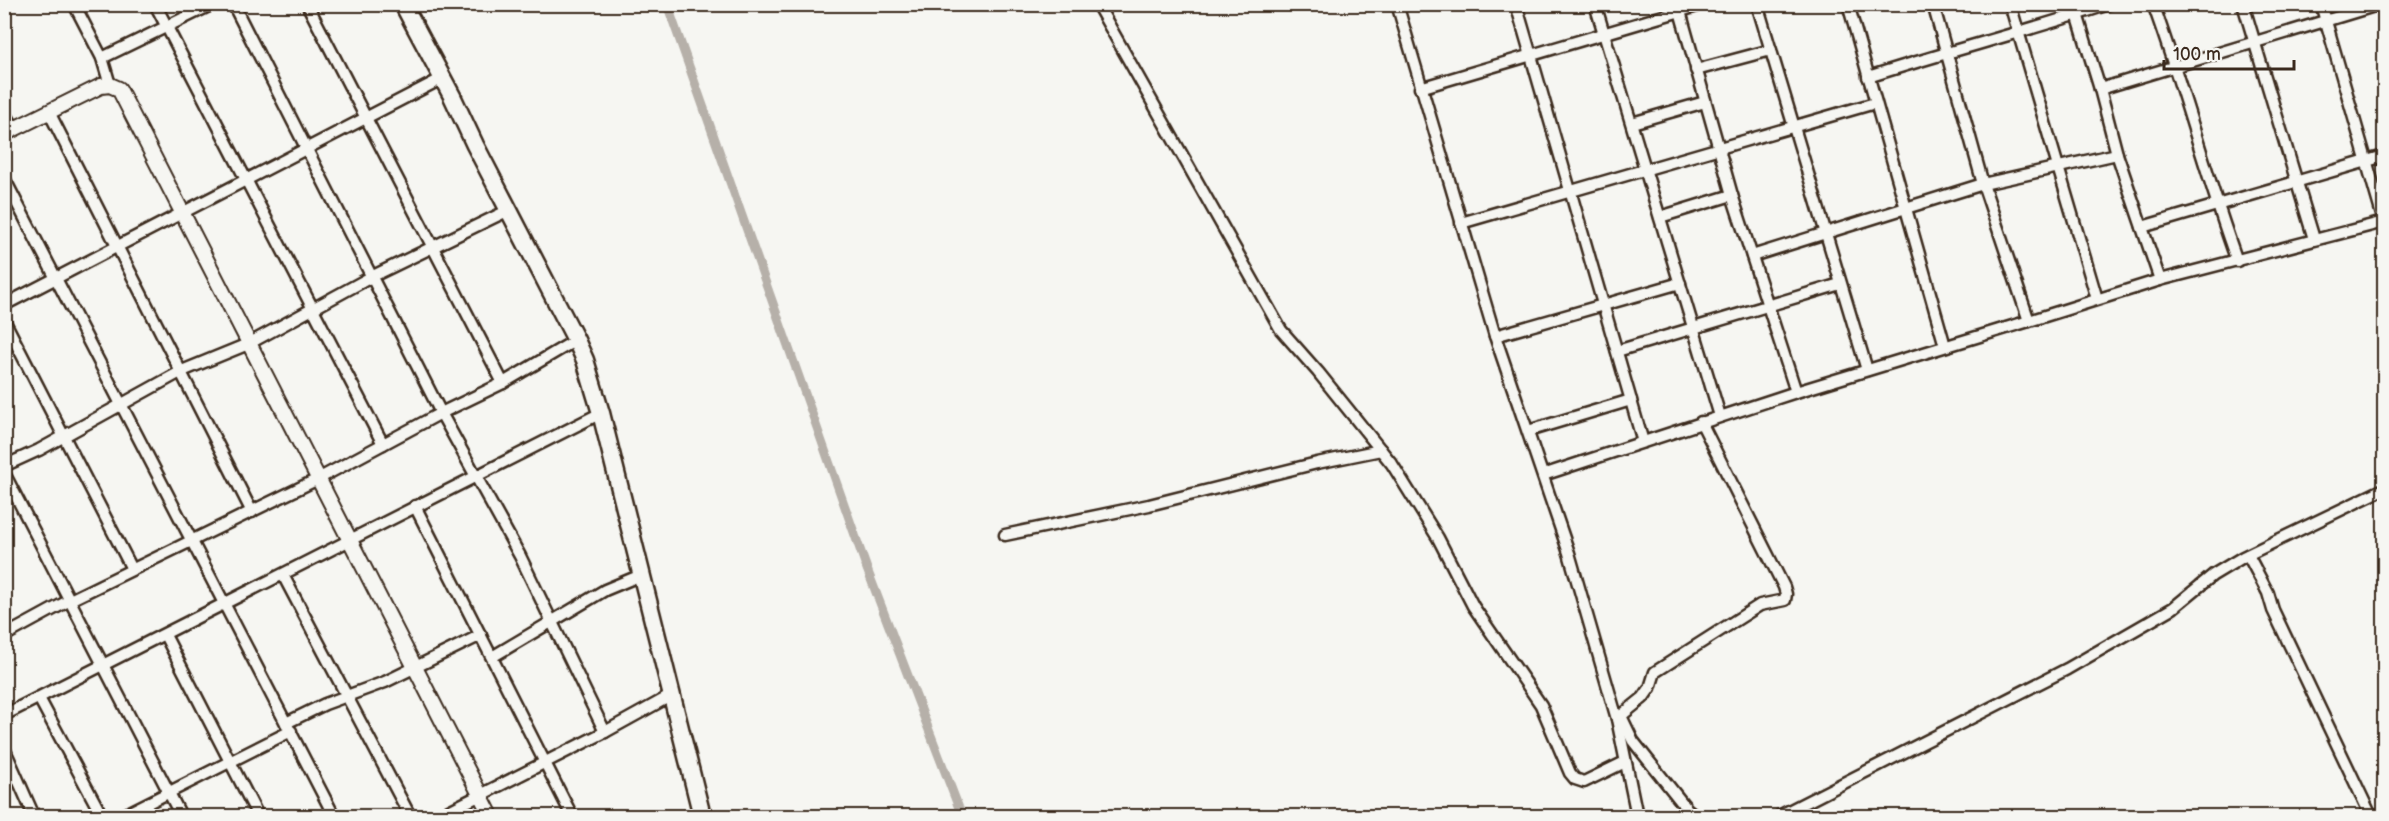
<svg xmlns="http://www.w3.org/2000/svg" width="2389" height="821" viewBox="0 0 2389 821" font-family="'Balsamiq Sans',sans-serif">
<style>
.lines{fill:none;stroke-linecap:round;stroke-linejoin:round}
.canal{stroke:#b6b0a9;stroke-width:9}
.street-casing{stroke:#3b2a1e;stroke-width:15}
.secondary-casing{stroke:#3b2a1e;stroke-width:18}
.primary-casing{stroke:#3b2a1e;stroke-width:21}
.street{stroke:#f6f6f2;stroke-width:10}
.secondary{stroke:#f6f6f2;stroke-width:14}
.primary{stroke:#f6f6f2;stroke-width:16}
</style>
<rect width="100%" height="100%" fill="#f6f6f2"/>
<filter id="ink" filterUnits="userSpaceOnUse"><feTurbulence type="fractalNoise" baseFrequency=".0167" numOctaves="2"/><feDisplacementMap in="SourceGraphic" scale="12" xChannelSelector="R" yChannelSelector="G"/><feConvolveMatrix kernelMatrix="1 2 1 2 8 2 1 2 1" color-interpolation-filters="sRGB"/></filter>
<g filter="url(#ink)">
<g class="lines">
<polyline class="canal" points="667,4 867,569 962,816"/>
<defs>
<g id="street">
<polyline points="74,4 102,58 110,85"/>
<polyline points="155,4 383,444"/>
<polyline points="233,4 441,413 520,556 605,732"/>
<polyline points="307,4 503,383"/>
<polyline points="1097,4 1281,330 1318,372 1392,464 1438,538 1473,606 1541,705 1570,773 1575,779 1584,782 1625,762"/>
<polyline points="1397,4 1495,336 1569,553 1617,719 1637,816"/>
<polyline points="1516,4 1643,442"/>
<polyline points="1595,4 1720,416"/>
<polyline points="1678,4 1732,195 1796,392"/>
<polyline points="1757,4 1867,370"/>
<polyline points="1848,4 1945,346"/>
<polyline points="2010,4 2097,299"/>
<polyline points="2074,4 2100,89 2381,4"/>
<path d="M 2153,4 C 2184,89 2206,176 2237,261"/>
<polyline points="2243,4 2314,239"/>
<polyline points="2321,4 2384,222"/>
<polyline points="102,58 213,4"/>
<polyline points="1696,70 1771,50"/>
<path d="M 1868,77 C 1948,51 2029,31 2109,4"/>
<polyline points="1420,88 1704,4"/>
<polyline points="2100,89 2117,154 2160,280"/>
<polyline points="4,111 14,128"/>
<polyline points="49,112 252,512"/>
<polyline points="1632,123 1705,102"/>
<polyline points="4,178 334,816"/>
<polyline points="1660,217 1732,195"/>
<polyline points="1461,223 1875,103"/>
<polyline points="2142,227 2384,156"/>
<polyline points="1752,256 1983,184 2117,154"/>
<polyline points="4,305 441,79"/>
<polyline points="4,320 132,569"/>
<polyline points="2029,321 2160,280 2384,222"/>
<polyline points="1495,336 1680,283"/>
<polyline points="1617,351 1840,284"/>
<polyline points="1528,431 1631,400"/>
<polyline points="4,466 39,450 182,371 248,344 371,277 509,210"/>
<polyline points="4,473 181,816"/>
<polyline points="1543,475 1796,392 2029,321 1983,184 1933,4"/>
<polyline points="415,506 572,816"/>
<polyline points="1005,535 1149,505 1317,463 1381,450"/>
<polyline points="2248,555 2268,593 2273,610 2371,816"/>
<polyline points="283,575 410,816"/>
<polyline points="165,635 258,816"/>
<polyline points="4,636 70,600 318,479 441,413 503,383 576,340"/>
<polyline points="492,657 605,590 641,575"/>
<polyline points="39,698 102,816"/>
<polyline points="4,715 601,413"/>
<polyline points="1621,716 1633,741 1687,809 1696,816"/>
<polyline points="1617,719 1643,698 1650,688 1655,672 1760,605 1785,600 1786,594 1784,587 1701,422"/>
<polyline points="286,723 325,704 385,682 481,635"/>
<polyline points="4,748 34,816"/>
<polyline points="122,816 291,731"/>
<polyline points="439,816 605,732 672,695"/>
<polyline points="1779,816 2067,669 2173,608 2213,575 2243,557 2384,489"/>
</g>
<polyline id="secondary" points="4,134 101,86 110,85 119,89 491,816"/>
<polyline id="primary" points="403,4 452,96 475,145 576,340 585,360 601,413 702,816"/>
</defs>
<use href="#street" class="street-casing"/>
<use href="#secondary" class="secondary-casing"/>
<use href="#primary" class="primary-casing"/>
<use href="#street" class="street"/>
<use href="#secondary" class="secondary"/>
<use href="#primary" class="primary"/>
</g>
</g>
<rect width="2389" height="821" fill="none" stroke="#f6f6f2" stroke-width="24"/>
<rect x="12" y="12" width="2365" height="797" fill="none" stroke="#3b2a1e" stroke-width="2" filter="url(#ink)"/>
<path d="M2164 60v9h130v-9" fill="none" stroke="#3b2a1e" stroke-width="3"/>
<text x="2173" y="60" font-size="18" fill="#3b2a1e" stroke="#f6f6f2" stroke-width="4.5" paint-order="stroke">100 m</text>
</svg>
